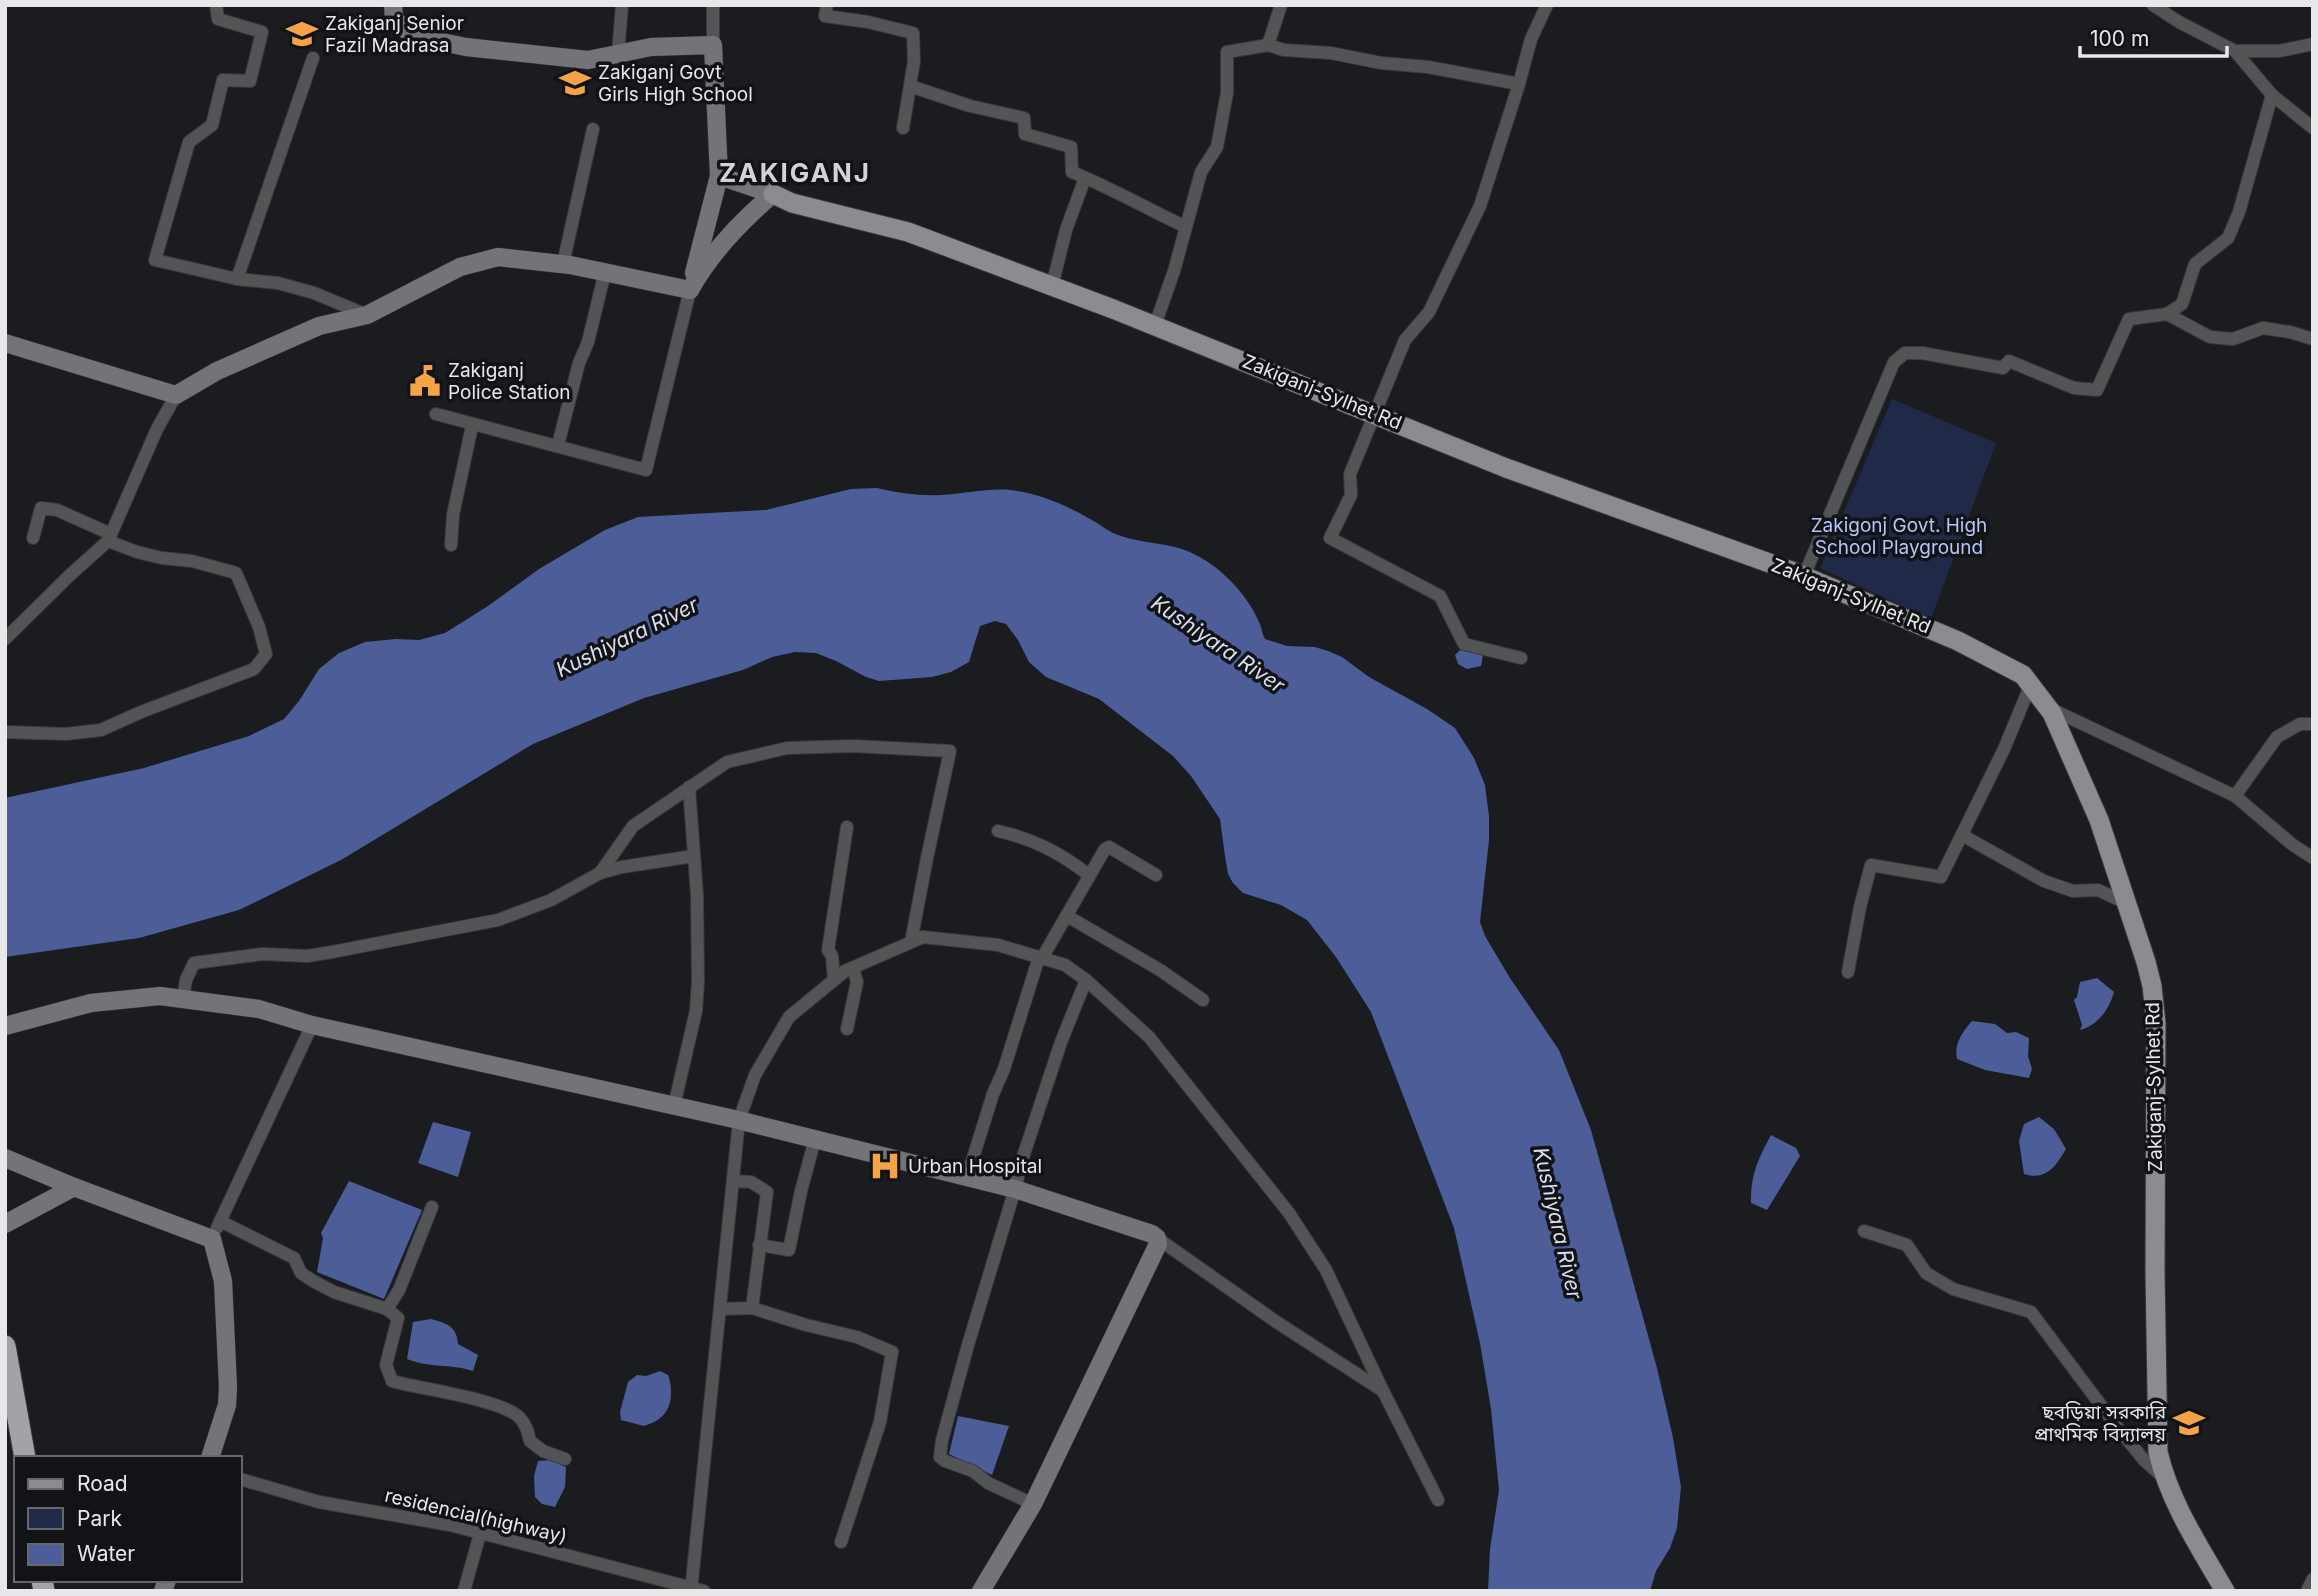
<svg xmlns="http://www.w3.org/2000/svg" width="2318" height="1596" viewBox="0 0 2318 1596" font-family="Inter,'Noto Sans Bengali',sans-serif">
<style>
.green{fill:#202948}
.water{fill:#4c5d98}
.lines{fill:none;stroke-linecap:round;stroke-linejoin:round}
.street-casing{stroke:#38393b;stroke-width:14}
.secondary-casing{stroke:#38393b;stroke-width:19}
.primary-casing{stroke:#38393b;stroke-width:21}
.highway-casing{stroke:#38393b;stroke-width:23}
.street{stroke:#535456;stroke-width:12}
.secondary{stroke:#737477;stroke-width:18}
.primary{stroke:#8b8c90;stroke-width:19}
.highway{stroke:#a1a3a7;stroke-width:21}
.labels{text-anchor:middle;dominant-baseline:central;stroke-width:7;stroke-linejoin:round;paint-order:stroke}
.poi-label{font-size:19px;fill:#e7e8ea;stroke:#121316;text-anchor:start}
.street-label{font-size:19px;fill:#e7e8ea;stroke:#121316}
.park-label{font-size:19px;fill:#b4c5f9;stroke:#121316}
.water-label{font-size:21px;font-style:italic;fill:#d9dff1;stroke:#121316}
.district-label{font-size:26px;font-weight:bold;letter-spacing:2px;fill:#d2d3d8;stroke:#121316}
</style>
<rect width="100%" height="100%" fill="#1b1c1f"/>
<polygon class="green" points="1892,399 1996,443 1931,619 1820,568"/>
<g class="water">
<path d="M 877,488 C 898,493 920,496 941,495 C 964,494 987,488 1010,490 C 1038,493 1066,505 1090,519 C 1098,523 1105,529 1113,533 C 1134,542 1154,542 1175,547 C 1211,556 1246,590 1260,624 C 1262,629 1262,634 1265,639 L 1287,646 L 1315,647 L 1328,651 L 1342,657 L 1369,677 L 1427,709 L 1455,728 L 1474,758 L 1485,785 L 1489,816 L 1489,840 L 1480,922 L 1485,936 L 1510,978 L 1559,1050 L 1591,1130 L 1657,1368 L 1673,1438 L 1681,1487 L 1677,1528 L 1670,1548 L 1656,1571 L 1650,1591 L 1488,1591 L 1490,1549 L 1499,1490 L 1491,1409 L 1480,1343 L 1454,1228 L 1371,1012 L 1336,957 L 1307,920 L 1281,905 L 1243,893 L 1233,883 L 1228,874 L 1225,856 L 1220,819 L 1191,776 L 1173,756 L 1099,699 L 1046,677 L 1029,662 L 1018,640 L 1006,624 L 995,621 L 980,626 L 969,662 L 951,672 L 932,677 L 879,681 L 866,677 L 836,661 L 816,653 L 795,652 L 772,657 L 743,670 L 644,698 L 533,744 L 341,860 L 239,910 L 139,938 L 5,957 L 5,798 L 144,768 L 249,736 L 284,719 L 299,701 L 319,669 L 339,653 L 365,642 L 396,639 L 419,640 L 445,633 L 488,606 L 539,569 L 605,530 L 638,517 L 766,510 L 851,489 Z"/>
<polygon points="1460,650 1483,655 1481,666 1467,669 1458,664 1455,655"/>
<path d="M 2097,978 L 2114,992 C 2109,1010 2098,1025 2080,1030 L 2082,1025 L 2074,1000 L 2077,997 L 2080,982 Z"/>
<path d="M 1972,1021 L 1995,1024 L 2007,1033 L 2016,1032 L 2029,1038 L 2028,1056 L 2032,1069 L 2029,1078 L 1985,1070 L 1957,1059 C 1954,1044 1962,1032 1972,1021 Z"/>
<path d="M 2039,1117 L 2054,1129 L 2066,1149 C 2056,1166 2046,1181 2024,1174 L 2019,1141 L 2024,1124 Z"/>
<polygon points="433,1122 471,1132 458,1177 418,1163"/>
<path d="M 1771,1135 L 1796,1148 L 1800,1156 L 1767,1210 L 1751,1203 C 1750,1176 1758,1159 1771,1135 Z"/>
<polygon points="349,1181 422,1210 384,1299 317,1272 323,1238 321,1233"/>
<path d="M 431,1319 C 446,1323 457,1326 458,1344 L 478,1355 L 473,1371 C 448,1363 433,1369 407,1359 L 413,1322 Z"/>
<path d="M 660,1371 L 668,1375 C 673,1388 673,1409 660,1418 C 656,1422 649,1424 644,1426 L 621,1420 L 620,1412 L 628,1382 L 637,1375 L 646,1376 Z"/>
<polygon points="958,1416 1009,1426 992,1475 949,1454"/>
<polygon points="550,1460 566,1467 565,1487 555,1507 542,1504 535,1497 534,1476 538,1461"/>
</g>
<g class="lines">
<defs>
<g id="street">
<polyline points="216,5 218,19 262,32 250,81 223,80 212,125 189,142 155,260 237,279 278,283 314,293 367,315"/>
<polyline points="713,5 713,45"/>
<polyline points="827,5 825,16 868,22 913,33 914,61 903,128"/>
<polyline points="2153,5 2179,22 2235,51 2279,51 2313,44"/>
<polyline points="1268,45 1281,5"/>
<polyline points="2235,51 2272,95 2313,128"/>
<polyline points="618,54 622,5"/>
<path d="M 910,86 L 970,106 L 1024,118 L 1025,134 L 1071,147 L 1072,172 C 1111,188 1148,209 1186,227"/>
<polyline points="563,264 593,129"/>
<polyline points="237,279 313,58"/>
<polyline points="1052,286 1066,230 1085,178"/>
<polyline points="2167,314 2210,337 2233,339 2263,328 2290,332 2313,339"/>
<polyline points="1155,325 1174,271 1201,172 1217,147 1227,93 1227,52 1268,45 1284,50 1331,53 1381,63 1428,67 1519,84"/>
<polyline points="436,414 646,470 690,290"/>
<polyline points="558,445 579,363 588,342 605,272"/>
<polyline points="33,538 41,508 57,510 111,534"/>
<polyline points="451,545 453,515 472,426"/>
<polyline points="1804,576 1894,362 1905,353 1922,353 2003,368 2009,361 2074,388 2097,390 2129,319 2167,314 2182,304 2195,264 2228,238 2239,212 2272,95"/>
<polyline points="5,639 71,574 108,541 157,429 176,395"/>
<polyline points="1521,658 1464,644 1440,596 1330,538 1351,495 1350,474 1405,340 1429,312 1480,206 1519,84 1531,39 1547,5"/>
<polyline points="2049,708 2235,796 2277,737 2300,724 2313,724"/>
<polyline points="5,732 66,734 101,730 141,712 254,669 266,654 259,627 236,573 192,561 162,558 137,552 108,541"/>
<polyline points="2235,796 2293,845 2313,858"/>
<path d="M 998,831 C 1034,839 1060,853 1089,875"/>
<polyline points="1962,835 2044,881 2073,891 2098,890 2126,903"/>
<polyline points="600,873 622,867 694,856"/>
<polyline points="1067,916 1160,970 1203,1000"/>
<polyline points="1042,958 1105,849 1109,847 1156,875"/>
<polyline points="1848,972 1860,907 1871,865 1941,877 2004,749 2031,684"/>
<polyline points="834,980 832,956 828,950 847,827"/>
<polyline points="183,999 186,980 194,963 263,954 307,956 332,952 498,920 551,900 600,873 633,826 727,762 787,748 853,746 950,751 927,858 911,942"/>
<polyline points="847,1029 857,982 853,968"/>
<polyline points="674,1106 696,1011 698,982 697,895 689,787"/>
<polyline points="967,1177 993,1094 1004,1069 1039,957"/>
<path d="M 220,1221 L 294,1258 L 301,1273 L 313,1281 L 334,1292 L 387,1309 L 398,1318 L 386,1365 L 392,1381 C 420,1389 500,1399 519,1417 C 526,1424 528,1432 530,1441 L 543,1451 L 565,1459"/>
<polyline points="217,1228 312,1025"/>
<polyline points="1864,1231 1907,1245 1926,1273 1953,1289 2031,1312 2121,1432 2144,1460 2164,1478"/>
<polyline points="1157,1238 1275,1321 1380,1389"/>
<polyline points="759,1245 789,1250 801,1191 815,1139"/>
<polyline points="752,1308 806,1325 857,1337 892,1352 880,1422 841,1542"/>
<polyline points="387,1309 399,1290 432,1207"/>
<polyline points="720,1309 752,1308 767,1192 751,1182 733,1181"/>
<polyline points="240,1479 319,1502 450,1525 704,1591"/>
<polyline points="1033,1504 988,1483 973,1471 945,1461 940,1457 942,1440 968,1345 1015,1189 1023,1157 1061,1042 1086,980"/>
<polyline points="464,1591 480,1534"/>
<polyline points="691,1591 739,1120 755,1075 789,1017 845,971 923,937 998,945 1065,965 1086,980 1149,1037 1289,1213 1326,1270 1382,1389 1438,1500"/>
<polyline points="2307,1591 2313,1579"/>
</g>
<g id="secondary">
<polyline points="393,5 394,19 413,36 466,47 588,60 651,47 713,45 719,176 773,194"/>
<polyline points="694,273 719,176"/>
<path d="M 690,290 C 711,252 740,222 773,194"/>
<polyline points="5,343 176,395 217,371 319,326 367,315 460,267 498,257 570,265 690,290"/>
<polyline points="5,1026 91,1003 160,996 259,1009 312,1025 734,1119 1015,1189 1152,1234 1157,1238 1158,1244 1033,1504 981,1591"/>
<polyline points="5,1158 74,1187 212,1239 223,1281 228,1387 227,1405 210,1458"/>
<polyline points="5,1224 74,1187"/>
<polyline points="163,1591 167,1580"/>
</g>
<path id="primary" d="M 773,194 L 792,203 L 908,232 L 1113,309 L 1506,468 L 1794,572 L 1958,641 L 2023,675 L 2052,713 L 2099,820 L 2146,962 L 2152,986 L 2156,1023 L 2155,1273 L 2158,1452 C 2170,1503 2199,1546 2225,1591"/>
<g id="highway">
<polyline points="5,1346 25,1458"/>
<polyline points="42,1580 44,1591"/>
</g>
</defs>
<use href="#street" class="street-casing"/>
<use href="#secondary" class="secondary-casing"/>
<use href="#primary" class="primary-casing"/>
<use href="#highway" class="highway-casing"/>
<use href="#street" class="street"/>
<use href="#secondary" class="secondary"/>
<use href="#primary" class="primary"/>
<use href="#highway" class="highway"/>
</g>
<defs>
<symbol id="school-bare" viewBox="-9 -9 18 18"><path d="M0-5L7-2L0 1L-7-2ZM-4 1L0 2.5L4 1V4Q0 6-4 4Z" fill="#f5a346" stroke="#121316" stroke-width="2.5" paint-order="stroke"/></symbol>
<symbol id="civic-bare" viewBox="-9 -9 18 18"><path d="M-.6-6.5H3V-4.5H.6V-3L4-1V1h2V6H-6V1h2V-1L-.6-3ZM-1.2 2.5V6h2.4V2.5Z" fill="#f5a346" stroke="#121316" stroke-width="2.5" paint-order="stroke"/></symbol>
<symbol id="hospital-bare" viewBox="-9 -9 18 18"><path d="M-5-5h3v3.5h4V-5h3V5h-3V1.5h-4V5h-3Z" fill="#f5a346" stroke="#121316" stroke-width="2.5" paint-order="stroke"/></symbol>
</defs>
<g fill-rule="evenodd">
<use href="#school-bare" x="280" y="12" width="44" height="44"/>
<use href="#school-bare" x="553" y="61" width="44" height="44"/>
<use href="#civic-bare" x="403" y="359" width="44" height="44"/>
<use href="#hospital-bare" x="863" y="1144" width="44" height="44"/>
<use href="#school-bare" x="2167" y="1401" width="44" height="44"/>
</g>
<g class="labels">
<g class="poi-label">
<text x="325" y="23">Zakiganj Senior<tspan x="325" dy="22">Fazil Madrasa</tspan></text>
<text x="598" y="72">Zakiganj Govt<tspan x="598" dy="22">Girls High School</tspan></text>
<text x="448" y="370">Zakiganj<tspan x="448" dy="22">Police Station</tspan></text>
<text x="908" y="1166">Urban Hospital</text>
<text x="2166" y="1412" text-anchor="end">ছবড়িয়া সরকারি<tspan x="2166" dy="22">প্রাথমিক বিদ্যালয়</tspan></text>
</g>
<g class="street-label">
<text transform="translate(1322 392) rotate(22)">Zakiganj-Sylhet Rd</text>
<text transform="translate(1851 596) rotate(22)">Zakiganj-Sylhet Rd</text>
<text transform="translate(2154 1087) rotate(-91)">Zakiganj-Sylhet Rd</text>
<text transform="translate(476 1516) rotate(13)">residencial(highway)</text>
</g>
<g class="park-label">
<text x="1899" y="525">Zakigonj Govt. High<tspan x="1899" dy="22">School Playground</tspan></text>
</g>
<g class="water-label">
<text transform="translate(627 637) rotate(-26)">Kushiyara River</text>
<text transform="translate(1218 644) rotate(34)">Kushiyara River</text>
<text transform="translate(1558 1223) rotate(77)">Kushiyara River</text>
</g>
<g class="district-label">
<text x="795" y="172">ZAKIGANJ</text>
</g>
</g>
<rect width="2318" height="1596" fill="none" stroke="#e7e8ea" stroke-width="14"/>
<rect x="14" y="1456" width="228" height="126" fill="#121316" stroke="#67686b" stroke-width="2"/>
<rect x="28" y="1479" width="35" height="10" fill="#8b8c90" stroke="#67686b" stroke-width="2"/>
<text x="77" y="1491" font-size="21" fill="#e7e8ea">Road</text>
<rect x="28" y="1508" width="35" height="21" fill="#202948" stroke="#67686b" stroke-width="2"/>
<text x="77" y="1526" font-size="21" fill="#e7e8ea">Park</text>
<rect x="28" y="1544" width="35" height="21" fill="#4c5d98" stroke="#67686b" stroke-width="2"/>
<text x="77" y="1561" font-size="21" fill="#e7e8ea">Water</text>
<path d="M2080 46v10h147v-10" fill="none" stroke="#e7e8ea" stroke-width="3.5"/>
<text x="2090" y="46" font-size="21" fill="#e7e8ea" stroke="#121316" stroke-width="5" paint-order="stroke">100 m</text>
</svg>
